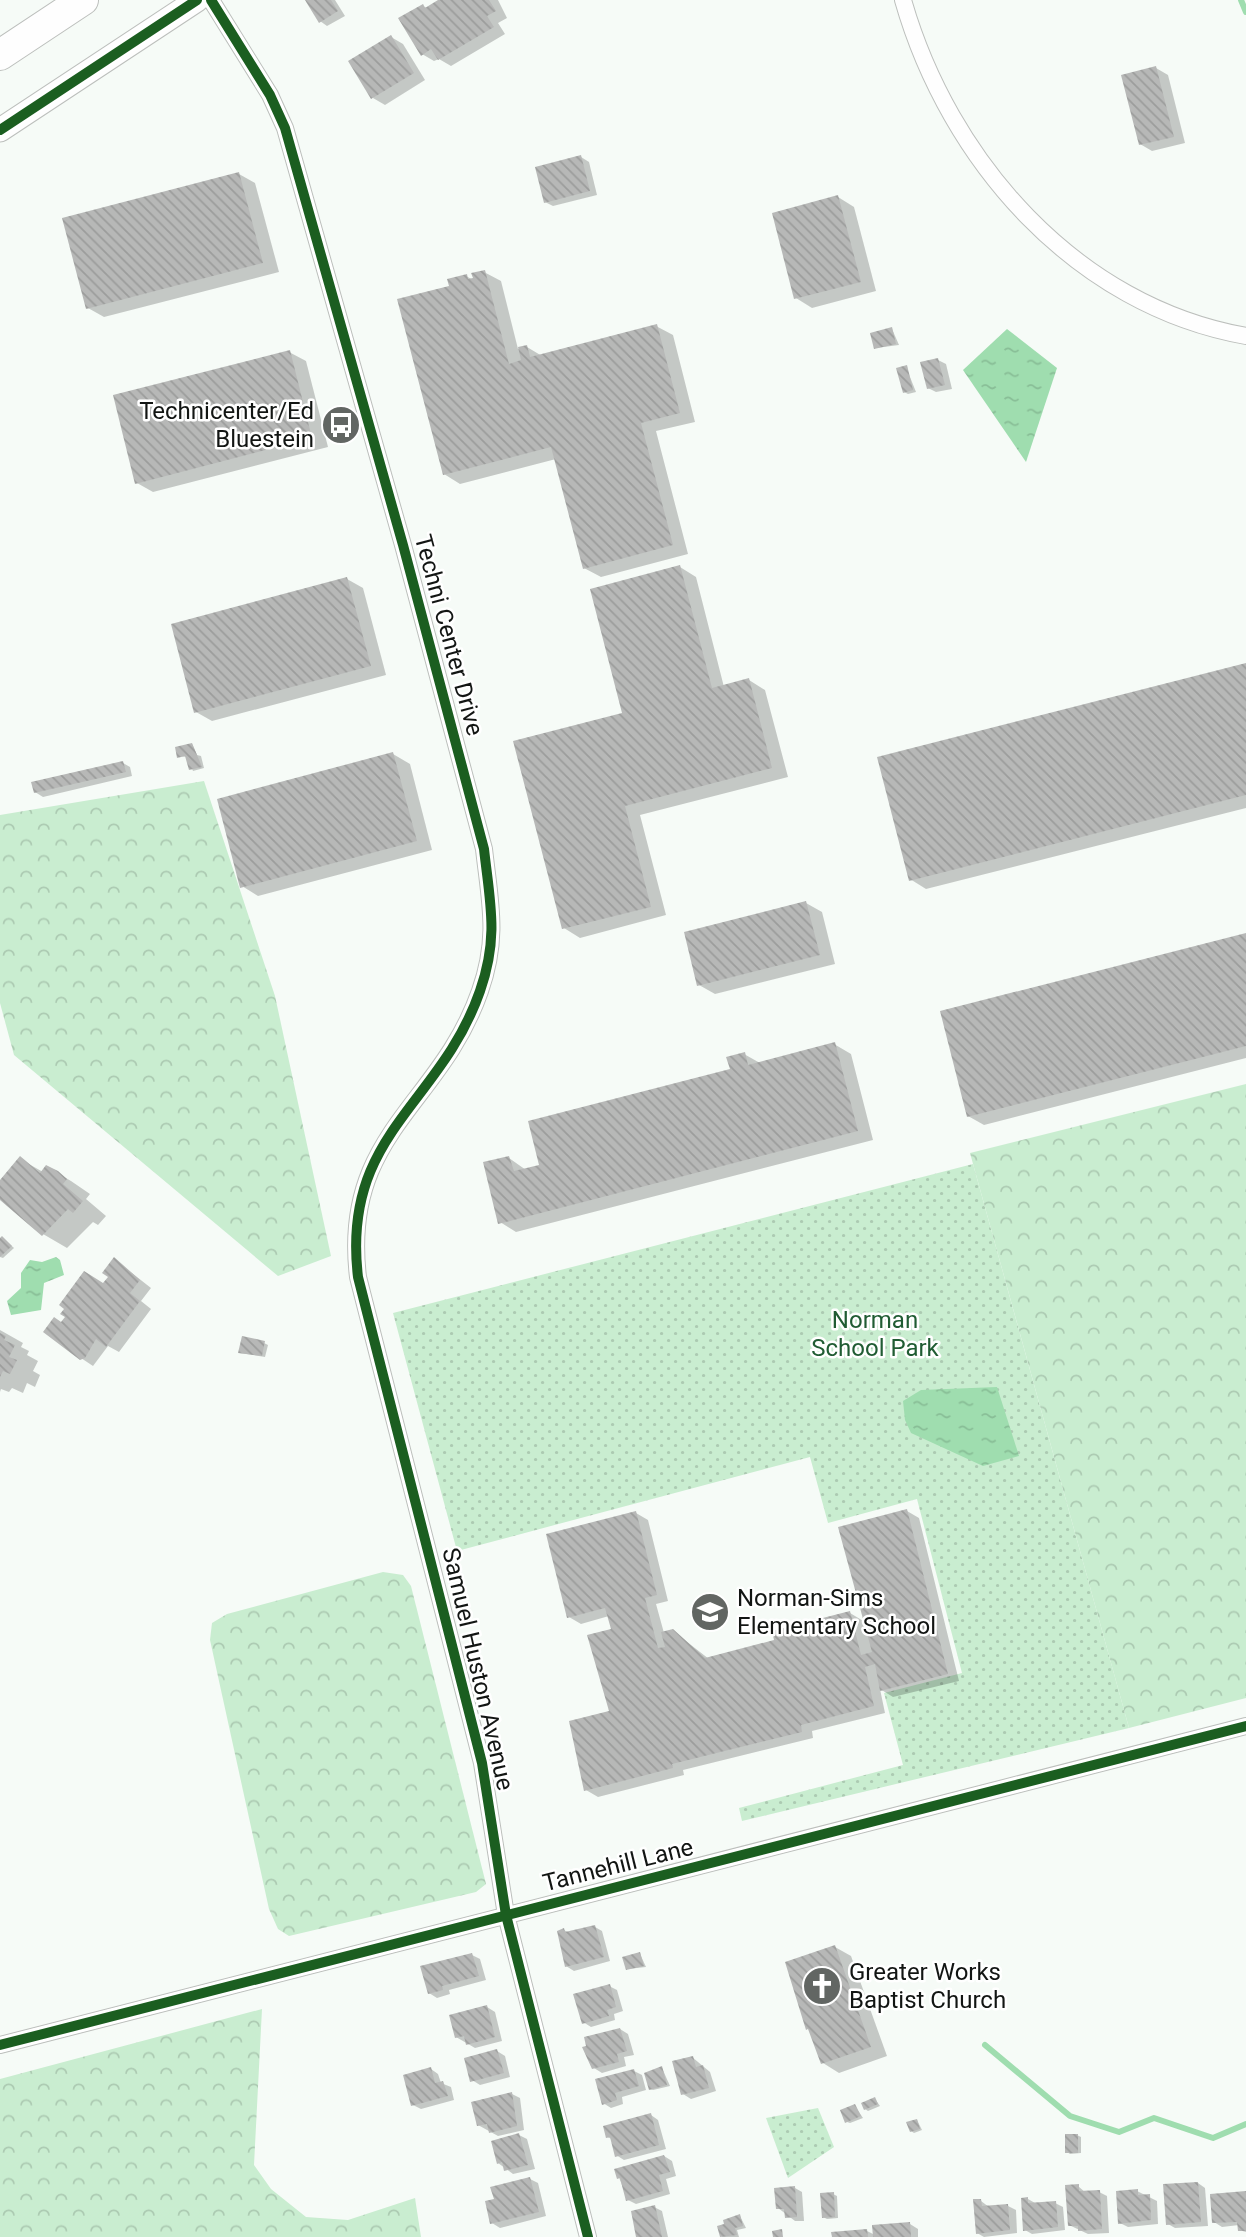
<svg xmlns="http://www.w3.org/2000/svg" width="1246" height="2237" viewBox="0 0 1246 2237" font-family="Roboto,sans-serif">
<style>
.grass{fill:url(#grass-dots)}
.forest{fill:url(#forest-crowns)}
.water{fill:url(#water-ripples)}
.shadow{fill:#0003}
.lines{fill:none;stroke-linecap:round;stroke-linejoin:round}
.stream{stroke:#9fddaf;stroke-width:6}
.building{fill:url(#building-back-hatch)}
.street-casing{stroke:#bcbfbc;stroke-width:18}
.secondary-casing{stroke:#bcbfbc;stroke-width:25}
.highway-casing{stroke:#bcbfbc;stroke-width:32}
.street{stroke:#fefefe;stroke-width:16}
.secondary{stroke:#fefefe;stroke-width:23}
.highway{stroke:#fefefe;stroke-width:30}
.cycleway-casing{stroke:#fff;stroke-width:15}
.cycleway{stroke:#1b5e20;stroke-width:10}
.labels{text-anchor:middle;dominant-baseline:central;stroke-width:5;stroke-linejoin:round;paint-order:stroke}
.poi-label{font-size:24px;fill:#121513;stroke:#fff;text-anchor:start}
.street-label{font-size:24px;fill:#121513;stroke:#fff}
.park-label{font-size:24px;fill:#205c33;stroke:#fff}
</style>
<defs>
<pattern id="grass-dots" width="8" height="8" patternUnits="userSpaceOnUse" patternTransform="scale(1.75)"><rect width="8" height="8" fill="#c9edd0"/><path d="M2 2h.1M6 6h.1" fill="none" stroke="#accab2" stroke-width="1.8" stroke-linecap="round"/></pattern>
<pattern id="forest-crowns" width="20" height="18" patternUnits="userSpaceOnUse" patternTransform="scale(1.75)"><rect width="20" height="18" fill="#c9edd0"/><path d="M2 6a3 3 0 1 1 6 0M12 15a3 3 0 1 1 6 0" fill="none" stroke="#accab2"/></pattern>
<pattern id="water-ripples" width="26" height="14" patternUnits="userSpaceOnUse" patternTransform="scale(1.75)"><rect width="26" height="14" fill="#9fddaf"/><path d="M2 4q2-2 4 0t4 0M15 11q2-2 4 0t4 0" fill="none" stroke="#88bd96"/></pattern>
<pattern id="building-back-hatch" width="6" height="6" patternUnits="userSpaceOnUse" patternTransform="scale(1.75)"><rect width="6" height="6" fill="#b7b8b7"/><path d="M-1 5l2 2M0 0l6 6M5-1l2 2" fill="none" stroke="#9c9d9c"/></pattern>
</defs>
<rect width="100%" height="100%" fill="#f6fbf7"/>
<g class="grass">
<polygon points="973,1164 1129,1728 742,1821 739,1808 903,1765 884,1693 962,1673 917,1499 828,1523 810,1457 457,1551 393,1313"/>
<polygon points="818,2108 834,2147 788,2178 766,2118"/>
</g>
<g class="forest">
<polygon points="204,781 275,996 331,1256 278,1276 14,1055 0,1003 0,815"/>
<polygon points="1246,1084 1246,1698 1129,1728 970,1153"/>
<polygon points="383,1572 403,1575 411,1586 486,1884 476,1892 289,1936 278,1929 269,1909 210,1640 212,1623 227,1614"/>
<polygon points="262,2009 254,2165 271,2189 306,2217 348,2220 415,2198 421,2237 0,2237 0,2079"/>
</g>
<g class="water">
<polygon points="1007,329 1057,368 1026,462 963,370"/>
<polygon points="56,1257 60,1260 64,1275 44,1283 41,1310 11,1315 7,1301 21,1288 21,1273 30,1260 42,1262"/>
<polygon points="997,1387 1019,1456 983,1466 911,1433 905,1420 903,1401 921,1390"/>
</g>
<g class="shadow">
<polygon points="307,0 335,0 345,16 327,26 320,21"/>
<polygon points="440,0 498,0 507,18 498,23 505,34 451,66 439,59 434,61 422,54 423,6 427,8"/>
<polygon points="391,37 403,44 425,80 385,105 373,98"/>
<polygon points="1156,68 1168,75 1185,143 1152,151 1140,144"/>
<polygon points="581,157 589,162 597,195 553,206 545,202"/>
<polygon points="239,174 255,183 279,272 104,317 88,308"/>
<polygon points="838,197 854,207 876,291 812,308 796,298"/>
<polygon points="484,272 501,281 518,349 527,347 542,356 656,326 673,335 695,422 656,431 688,554 601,577 584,568 556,459 460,484 444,474 451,287 466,276 475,281"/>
<polygon points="892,329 899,345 876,348"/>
<polygon points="289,352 306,361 328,447 153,492 137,483"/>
<polygon points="938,360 946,364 952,389 936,392 928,388"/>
<polygon points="906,367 916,392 908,394 904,392"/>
<polygon points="680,567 696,577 724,687 749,680 765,690 788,777 640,815 666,915 580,938 564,928 624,714"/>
<polygon points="347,579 363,588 386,675 212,721 196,712"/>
<polygon points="1246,665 1246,808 926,889 910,879"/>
<polygon points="192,744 197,755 201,756 204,768 193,771 187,757 179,756"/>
<polygon points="393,754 410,764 432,850 258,896 242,886"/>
<polygon points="123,763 130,767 132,776 43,797 35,792"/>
<polygon points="806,903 822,912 835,964 715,994 699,985"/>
<polygon points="1246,935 1246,1058 984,1125 968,1116"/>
<polygon points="834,1044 851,1054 873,1140 516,1232 500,1222 509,1158 526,1170 541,1166 732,1071 744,1054 760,1063"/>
<polygon points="20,1159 43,1172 47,1167 71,1181 90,1194 86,1199 106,1216 98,1225 93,1222 67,1248 43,1234 0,1198 0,1183"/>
<polygon points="3,1238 14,1248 3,1258 0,1257"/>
<polygon points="114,1259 151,1288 141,1301 151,1309 119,1352 108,1346 93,1366 81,1358 62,1323 104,1285 110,1276"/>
<polygon points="0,1330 23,1343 21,1347 29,1351 27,1355 38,1361 33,1371 40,1375 35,1387 27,1383 23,1393 12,1388 9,1392 1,1389 0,1392"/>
<polygon points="264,1343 268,1345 265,1357 240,1353"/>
<polygon points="907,1511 919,1518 959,1681 893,1697 880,1689 885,1713 812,1731 813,1738 683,1770 684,1775 598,1797 586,1790 612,1712 613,1630 609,1616 581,1624 569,1617 636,1513 648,1520 668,1601 656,1604 664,1633 673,1631 709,1659 776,1642 850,1613 865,1622"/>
<polygon points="595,1927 602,1931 610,1961 574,1971 566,1966 564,1930 569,1933"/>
<polygon points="835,1947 851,1956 887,2056 839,2073 823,2063"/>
<polygon points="640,1954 646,1967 628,1969"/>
<polygon points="472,1955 480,1959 486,1980 449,1990 450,1994 437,1998 429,1993"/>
<polygon points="609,1986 617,1990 623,2011 614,2014 615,2020 591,2027 583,2022"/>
<polygon points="487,2007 495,2012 502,2041 475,2048 456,2037"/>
<polygon points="620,2029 628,2034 634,2055 624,2057 626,2066 602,2073 594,2068"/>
<polygon points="497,2051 505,2056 510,2077 480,2085 472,2080"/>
<polygon points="692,2057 710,2072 716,2091 691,2099 683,2094"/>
<polygon points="662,2068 670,2086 653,2090 650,2089"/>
<polygon points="431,2069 438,2074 441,2083 451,2087 454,2100 421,2109 413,2105"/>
<polygon points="634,2071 642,2075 646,2090 622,2097 623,2104 611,2108 603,2103"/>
<polygon points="512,2094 520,2098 524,2130 498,2136 478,2125"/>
<polygon points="875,2099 880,2106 868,2111 865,2109"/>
<polygon points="855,2106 863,2118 850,2123 847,2122"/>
<polygon points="651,2115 658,2120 666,2149 624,2160 616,2155 612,2139 607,2137"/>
<polygon points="917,2120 922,2130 914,2133 911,2131"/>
<polygon points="519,2135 527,2139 535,2169 513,2174 498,2163"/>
<polygon points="1077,2135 1081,2137 1081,2153 1070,2154 1067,2152"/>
<polygon points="664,2156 672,2161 676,2176 666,2179 670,2194 636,2204 628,2200 616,2170"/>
<polygon points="530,2179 538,2183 546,2216 500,2228 492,2223 496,2200"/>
<polygon points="1198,2183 1205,2188 1208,2226 1175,2228 1168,2224"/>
<polygon points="1078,2186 1086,2193 1099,2192 1107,2196 1109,2233 1088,2234 1069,2225"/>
<polygon points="795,2188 802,2192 804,2221 795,2221 778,2208"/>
<polygon points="1137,2191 1157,2201 1158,2224 1128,2227 1120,2223"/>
<polygon points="1246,2193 1246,2232 1239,2230 1239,2225 1222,2227 1214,2222"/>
<polygon points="833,2194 837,2196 838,2218 827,2219 823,2217"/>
<polygon points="1028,2199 1035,2203 1055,2203 1063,2207 1065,2230 1032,2234 1025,2230"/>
<polygon points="981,2201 989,2207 1008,2206 1016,2210 1017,2233 984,2237 977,2233"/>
<polygon points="654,2207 662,2211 668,2237 638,2237"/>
<polygon points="740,2216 746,2228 737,2230 739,2237 722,2237 719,2228"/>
<polygon points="910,2224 918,2229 918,2237 833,2237 867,2231 875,2235"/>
</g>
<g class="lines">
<g class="stream">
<polyline points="1241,0 1246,12"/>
<polyline points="985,2045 1070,2116 1119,2132 1154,2118 1213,2138 1246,2124"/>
</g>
</g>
<g class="building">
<polygon points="305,0 331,0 338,11 319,23"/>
<polygon points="438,0 489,0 496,11 487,16 494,27 438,60 431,49 421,56 398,18 423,4 425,8"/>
<polygon points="391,35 414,73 371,99 348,61"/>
<polygon points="1156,66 1174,137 1139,145 1121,75"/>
<polygon points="581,155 590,191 544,203 535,167"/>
<polygon points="239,172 263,263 86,309 62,218"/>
<polygon points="838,195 861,282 794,299 772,213"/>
<polygon points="485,270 509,364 521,360 518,347 527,345 530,357 657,324 680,413 641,423 673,545 583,569 551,447 443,475 397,299 449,286 447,279 467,274 468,279 473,278 471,273"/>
<polygon points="892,327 896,344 874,349 870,333"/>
<polygon points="290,350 312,438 135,484 113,395"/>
<polygon points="938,358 945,385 927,389 920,362"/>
<polygon points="907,365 913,390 903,393 896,368"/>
<polygon points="338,417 340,426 331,428 329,419"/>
<polygon points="680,565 712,688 749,678 772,768 625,806 651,907 562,929 513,741 622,713 590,589"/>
<polygon points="347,577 371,666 194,713 171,624"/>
<polygon points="1246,663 1246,795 909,881 877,757"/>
<polygon points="192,743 202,767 189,770 185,756 177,758 175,747"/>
<polygon points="393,752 417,841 240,888 217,799"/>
<polygon points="123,761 126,772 34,793 31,782"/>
<polygon points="806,901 820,955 697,986 684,932"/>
<polygon points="1246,933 1246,1046 967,1117 940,1011"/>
<polygon points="835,1042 858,1131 498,1224 483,1162 509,1156 514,1171 539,1165 528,1121 730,1069 726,1057 745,1052 748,1065"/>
<polygon points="20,1156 40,1173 46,1165 58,1171 67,1179 63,1184 83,1201 73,1213 68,1209 42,1236 0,1200 0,1180"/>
<polygon points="2,1236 12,1246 0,1257 0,1238"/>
<polygon points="114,1257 140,1280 130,1293 140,1301 106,1347 96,1339 85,1358 80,1360 43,1332 54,1317 61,1322 65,1317 60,1314 64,1309 59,1305 84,1271 103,1283 108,1277 102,1273"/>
<polygon points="0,1333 6,1336 4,1340 15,1345 9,1357 17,1360 10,1374 3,1371 0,1377"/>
<polygon points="242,1336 265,1341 262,1356 238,1353"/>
<polygon points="907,1509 948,1674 880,1691 875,1664 865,1667 874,1706 801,1725 802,1732 672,1764 673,1768 584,1791 569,1721 609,1711 587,1635 611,1629 605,1608 567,1618 546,1534 636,1511 657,1595 645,1598 658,1648 665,1647 661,1632 673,1629 705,1658 774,1640 772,1631 850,1611 861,1655 872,1652 838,1527"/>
<polygon points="595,1925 604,1957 565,1967 557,1931 564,1928 565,1932"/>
<polygon points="835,1945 871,2047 821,2064 808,2029 806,2030 785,1962"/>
<polygon points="640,1952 644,1966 626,1970 622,1957"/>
<polygon points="472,1953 479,1976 442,1986 443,1990 428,1994 420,1966"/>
<polygon points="610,1984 616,2007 607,2010 609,2016 582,2024 573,1994"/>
<polygon points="487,2005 495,2037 466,2045 464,2036 455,2038 449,2015"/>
<polygon points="620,2028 627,2051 617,2054 619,2062 592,2069 582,2047 586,2046 584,2037"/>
<polygon points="497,2049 504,2073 470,2082 464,2058"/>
<polygon points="693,2056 696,2067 703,2065 709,2088 681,2095 672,2061"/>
<polygon points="662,2066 667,2085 649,2090 644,2073"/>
<polygon points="431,2067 435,2083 443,2081 448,2096 411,2106 403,2075"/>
<polygon points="634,2069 639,2086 615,2093 617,2100 602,2105 595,2079"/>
<polygon points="512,2092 517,2126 489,2133 487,2124 477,2126 471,2102"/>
<polygon points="875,2097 878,2104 864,2110 861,2103"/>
<polygon points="855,2104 861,2116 845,2123 840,2110"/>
<polygon points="651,2113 659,2145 615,2157 610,2137 606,2138 603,2126"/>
<polygon points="917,2119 920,2129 910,2132 906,2122"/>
<polygon points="519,2133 528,2165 504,2171 502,2162 497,2164 491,2141"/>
<rect x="1065" y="2134" width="13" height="19"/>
<polygon points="664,2155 670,2172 659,2175 663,2191 626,2201 620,2178 617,2179 614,2169"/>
<polygon points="530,2177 539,2212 490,2224 485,2201 494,2199 490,2187"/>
<polygon points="1198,2182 1201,2222 1166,2225 1163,2184"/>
<polygon points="1079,2184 1079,2191 1100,2190 1102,2229 1078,2231 1078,2226 1068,2226 1065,2185"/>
<polygon points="795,2186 797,2217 785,2218 784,2209 776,2209 774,2188"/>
<polygon points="1138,2189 1138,2195 1150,2194 1151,2220 1118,2224 1116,2191"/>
<polygon points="1246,2191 1246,2231 1238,2231 1237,2222 1212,2223 1210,2194"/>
<polygon points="834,2192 835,2217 822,2218 820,2193"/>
<polygon points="1028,2197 1028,2203 1056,2201 1058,2227 1023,2231 1021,2198"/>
<polygon points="973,2199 981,2199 982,2206 1008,2204 1010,2230 976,2234"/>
<polygon points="655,2205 662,2237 636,2237 631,2211"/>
<polygon points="740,2214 743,2226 735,2228 737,2235 720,2237 717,2226 724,2224 723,2220"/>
<polygon points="910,2222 911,2237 873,2237 872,2225"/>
<polygon points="782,2229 783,2237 773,2237 772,2231"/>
<polygon points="867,2229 868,2237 832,2237 831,2232"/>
</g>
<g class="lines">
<defs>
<g id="street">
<path d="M 211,0 L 270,95 L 285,128 L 403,545 L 484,849 C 490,903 499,937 480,991 C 440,1106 341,1134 358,1277 L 482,1763 L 506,1915 L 588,2237"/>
<path d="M 903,0 C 949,161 1076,306 1246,336"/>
<polyline points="0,2045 1246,1726"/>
</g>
<polyline id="secondary" points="0,130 197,0"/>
<polyline id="highway" points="0,55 83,0"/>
</defs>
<use href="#street" class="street-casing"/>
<use href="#secondary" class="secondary-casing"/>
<use href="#highway" class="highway-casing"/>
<use href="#street" class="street"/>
<use href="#secondary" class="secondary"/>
<use href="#highway" class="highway"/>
<defs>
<g id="cycleway">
<path d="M 211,0 L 270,95 L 285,128 L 403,545 L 484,849 C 490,903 499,937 480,991 C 440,1106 341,1134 358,1277 L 482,1763 L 506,1915 L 588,2237"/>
<polyline points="0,130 197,0"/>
<polyline points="0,2045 1246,1726"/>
</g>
</defs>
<use href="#cycleway" class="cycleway-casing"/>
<use href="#cycleway" class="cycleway"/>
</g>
<defs>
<symbol id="bus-disc" viewBox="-11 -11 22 22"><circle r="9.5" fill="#626663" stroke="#fff"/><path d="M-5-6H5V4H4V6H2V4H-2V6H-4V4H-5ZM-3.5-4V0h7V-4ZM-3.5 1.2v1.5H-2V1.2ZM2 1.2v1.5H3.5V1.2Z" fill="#fff"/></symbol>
<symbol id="school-disc" viewBox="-11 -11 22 22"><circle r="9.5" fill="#626663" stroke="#fff"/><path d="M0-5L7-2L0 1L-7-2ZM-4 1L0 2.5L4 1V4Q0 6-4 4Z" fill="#fff"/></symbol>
<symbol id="church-disc" viewBox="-11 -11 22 22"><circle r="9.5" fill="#626663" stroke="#fff"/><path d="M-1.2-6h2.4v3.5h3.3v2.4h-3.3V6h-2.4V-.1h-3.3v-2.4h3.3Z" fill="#fff"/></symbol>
</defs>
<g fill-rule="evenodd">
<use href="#bus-disc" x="319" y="403" width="44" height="44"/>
<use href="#school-disc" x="688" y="1590" width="44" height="44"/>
<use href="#church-disc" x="800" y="1964" width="44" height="44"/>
</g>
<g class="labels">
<g class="poi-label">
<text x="314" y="411" text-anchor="end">Technicenter/Ed<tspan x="314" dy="28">Bluestein</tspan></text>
<text x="737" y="1598">Norman-Sims<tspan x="737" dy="28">Elementary School</tspan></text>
<text x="849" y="1972">Greater Works<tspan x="849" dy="28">Baptist Church</tspan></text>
</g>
<g class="street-label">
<text transform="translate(449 635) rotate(75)">Techni Center Drive</text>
<text transform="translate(478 1669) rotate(77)">Samuel Huston Avenue</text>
<text transform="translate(618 1865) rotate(-14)">Tannehill Lane</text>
</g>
<g class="park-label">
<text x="875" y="1320">Norman<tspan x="875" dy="28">School Park</tspan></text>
</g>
</g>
</svg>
